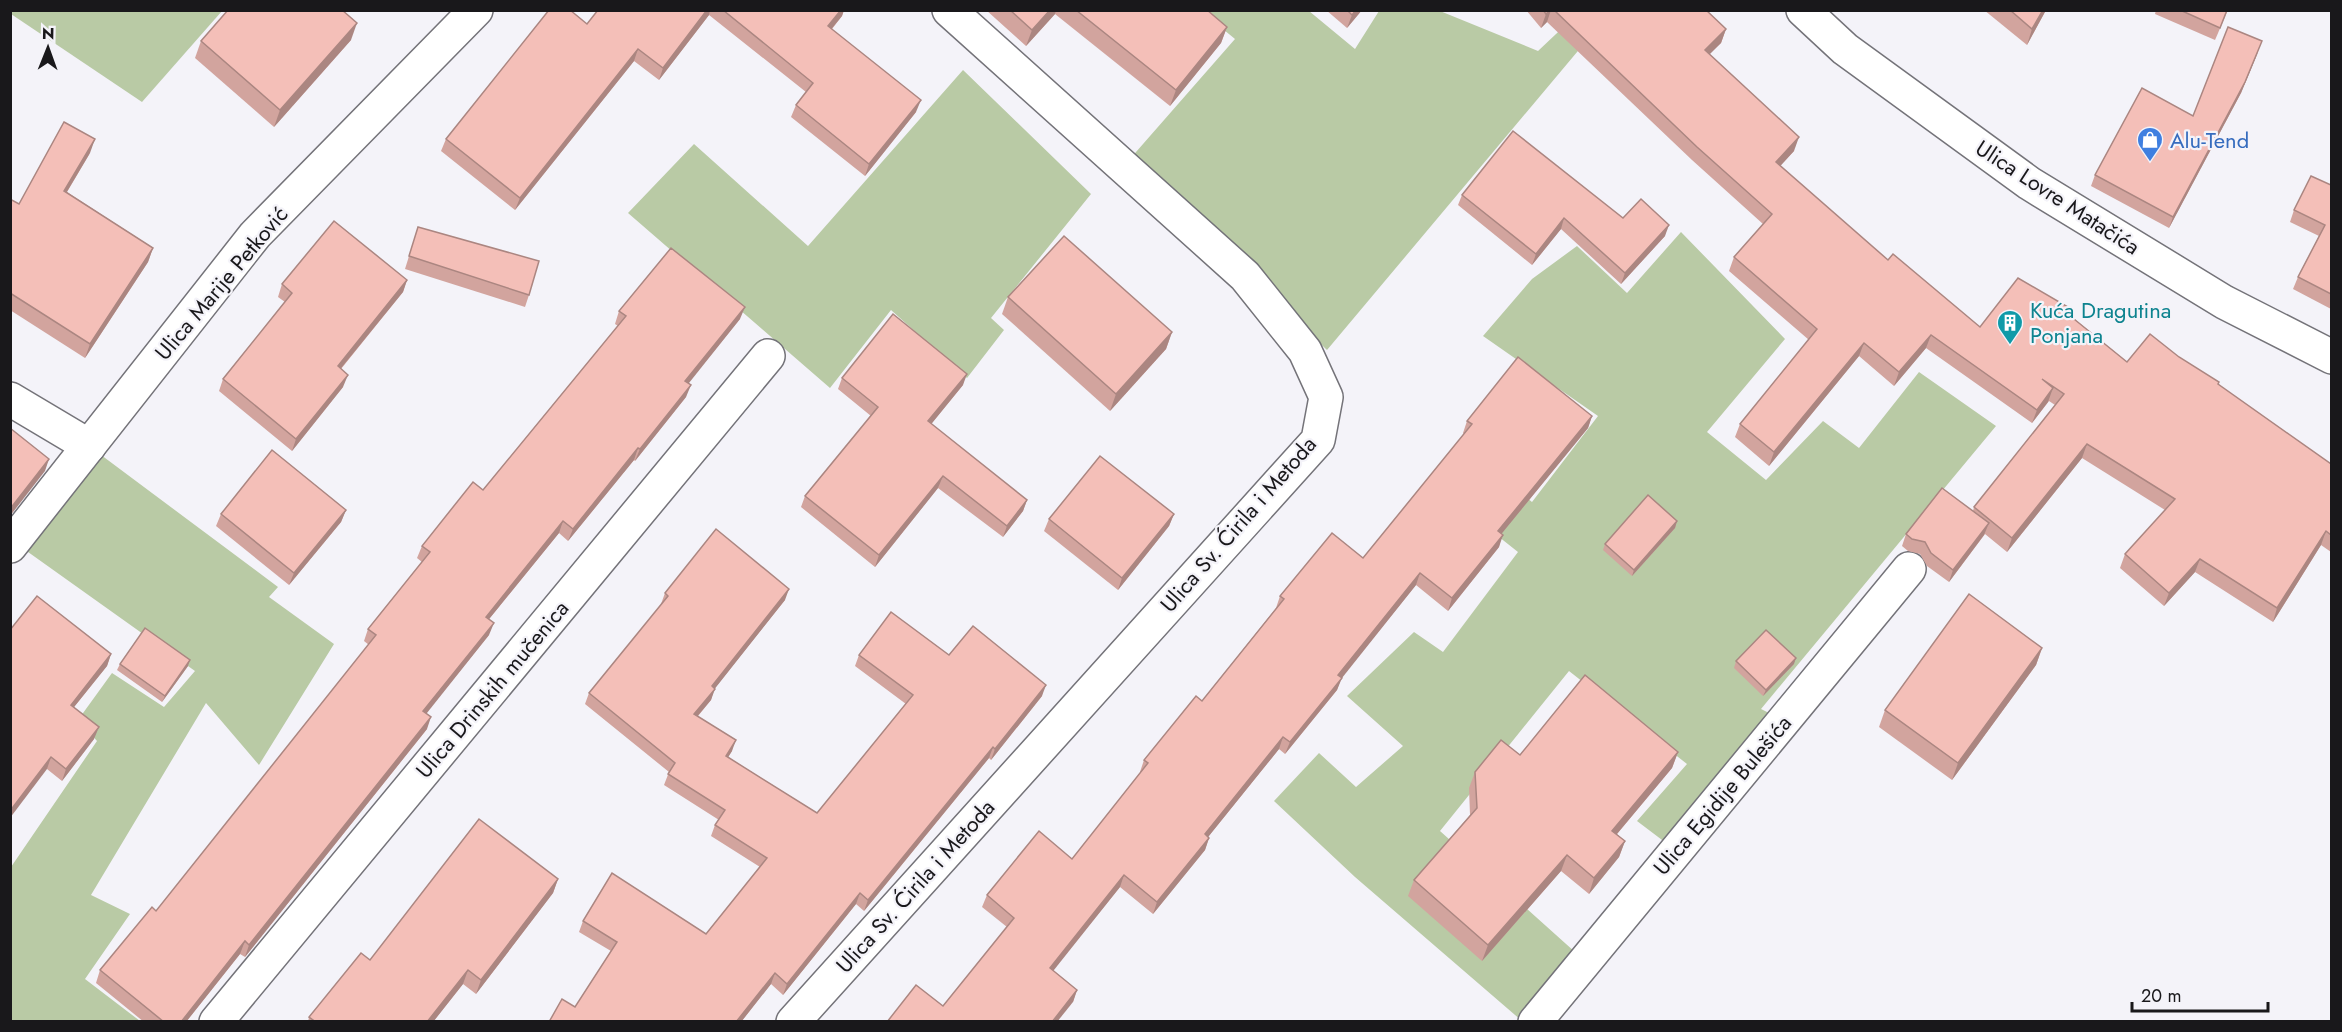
<svg xmlns="http://www.w3.org/2000/svg" width="2342" height="1032" viewBox="0 0 2342 1032" font-family="Jost,sans-serif">
<style>
.green{fill:#b9caa5}
.lines{fill:none;stroke-linecap:round;stroke-linejoin:round}
.minor-casing{stroke:#747379;stroke-width:36}
.secondary-casing{stroke:#747379;stroke-width:36}
.minor{stroke:#fff;stroke-width:33}
.secondary{stroke:#fff;stroke-width:33}
.wall{fill:#d2a49e}
.shaded-wall{fill:#ab8681}
.building{fill:#f4bfb8;stroke:#ab8681;stroke-width:1.5}
.labels{text-anchor:middle;dominant-baseline:central;stroke-width:4.5;stroke-linejoin:round;paint-order:stroke}
.shop-label{font-size:22px;fill:#366cbe;stroke:#f4f3f9;text-anchor:start}
.street-label{font-size:22px;fill:#19181b;stroke:#f4f3f9}
.culture-label{font-size:22px;fill:#0d838f;stroke:#f4f3f9;text-anchor:start}
</style>
<rect width="100%" height="100%" fill="#f4f3f9"/>
<g class="green">
<polygon points="10,11 11,10 222,11 142,102 11,14"/>
<polygon points="1201,11 1309,11 1355,49 1379,11 1440,11 1538,51 1574,17 1593,33 1327,350 1129,160 1235,39"/>
<polygon points="963,70 1091,194 991,318 1004,330 967,378 891,310 830,388 628,213 694,144 808,246"/>
<polygon points="1681,232 1785,339 1707,432 1766,480 1823,421 1859,448 1919,372 1996,426 1761,709 1777,717 1670,846 1637,821 1687,764 1569,671 1440,831 1585,961 1522,1021 1355,877 1274,801 1319,753 1356,787 1403,746 1347,696 1414,632 1443,652 1518,552 1431,483 1466,449 1532,502 1598,416 1483,336 1532,279 1577,246 1627,293"/>
<polygon points="89,446 278,587 269,597 334,644 259,765 206,703 91,895 130,914 85,979 140,1021 11,1022 11,867 97,741 78,720 112,673 164,707 195,671 14,542"/>
</g>
<g class="lines">
<defs>
<g id="minor">
<polyline points="10,399 89,446"/>
<polyline points="10,546 255,235 476,10"/>
<polyline points="216,1022 768,356"/>
<polyline points="793,1022 1318,440 1326,397 1305,351 1245,276 949,10"/>
<polyline points="1535,1022 1909,569"/>
</g>
<polyline id="secondary" points="1803,10 1845,49 2029,183 2224,302 2332,357"/>
</defs>
<use href="#minor" class="minor-casing"/>
<use href="#secondary" class="secondary-casing"/>
<use href="#minor" class="minor"/>
<use href="#secondary" class="secondary"/>
</g>
<g class="wall">
<polygon points="598,10 844,10 842,16 832,29 916,112 865,176 791,117 796,105 806,92 709,15 659,80 634,61 515,210 441,151 446,139 587,24"/>
<polygon points="986,10 1207,10 1227,27 1221,43 1170,106 1055,14 1026,46"/>
<polygon points="1326,10 1362,10 1347,28"/>
<polygon points="1526,10 1706,10 1726,29 1721,43 1709,54 1794,151 1780,166 1888,260 1980,327 2073,310 2071,316 2127,362 2179,357 2331,464 2331,552 2321,545 2273,622 2195,572 2164,606 2120,568 2125,554 2165,510 2082,458 2007,552 1985,534 1949,582 1927,566 1920,554 1908,551 1902,546 1906,534 1973,511 1974,507 2055,405 2049,401 2032,423 1926,348 1894,386 1859,356 1769,466 1735,437 1740,424 1809,340 1729,271 1734,257 1763,224 1692,160 1547,22 1541,28"/>
<polygon points="1984,10 2046,10 2027,45"/>
<polygon points="2156,10 2228,10 2215,40 2155,14"/>
<polygon points="351,40 274,127 195,58 201,41"/>
<polygon points="2258,52 2241,93 2169,228 2091,186 2095,175 2193,116"/>
<polygon points="90,153 67,192 153,248 148,262 85,358 10,310 10,199 19,204"/>
<polygon points="2331,185 2331,309 2293,289 2298,277 2319,236 2290,222 2294,210"/>
<polygon points="1462,195 1623,218 1665,236 1621,284 1561,229 1532,265 1458,205"/>
<polygon points="418,227 529,295 525,307 405,269"/>
<polygon points="407,280 403,292 341,369 343,387 292,451 219,391 223,379 285,302 278,297 282,284"/>
<polygon points="1008,297 1172,332 1166,349 1110,411 1002,314"/>
<polygon points="619,311 740,319 688,383 686,397 635,461 634,460 568,541 559,533 489,619 489,635 426,713 427,729 245,957 240,954 186,1022 144,1022 96,983 100,970 156,911 369,645 364,641 368,629 422,562 417,558 422,546 483,490 618,326 615,324"/>
<polygon points="842,378 963,385 931,424 1027,500 1023,511 1003,537 938,488 875,567 801,507 805,496 871,416 838,389"/>
<polygon points="1592,416 1588,428 1501,534 1499,547 1448,611 1416,585 1341,678 1337,690 1285,754 1279,749 1208,837 1209,838 1205,850 1153,914 1120,887 1053,970 1077,990 1073,1002 943,1006 1007,927 982,907 987,895 1072,859 1141,773 1140,772 1144,760 1202,701 1276,608 1280,596 1363,558 1464,434 1463,433 1467,421"/>
<polygon points="346,510 341,522 289,585 216,526 221,514"/>
<polygon points="1174,514 1169,526 1118,590 1044,531 1049,519"/>
<polygon points="1677,521 1675,528 1632,576 1603,550 1605,544"/>
<polygon points="665,593 785,600 714,689 711,700 698,716 732,751 728,757 817,813 906,704 855,666 859,655 949,655 1042,696 991,760 989,758 864,911 856,904 783,995 771,984 741,1022 549,1022 575,1007 611,951 579,932 583,921 706,934 760,867 711,836 715,825 719,820 664,785 669,772 585,704 589,693 661,605 661,604"/>
<polygon points="10,630 111,654 107,666 74,707 94,739 62,781 47,769"/>
<polygon points="2042,648 2036,665 1952,780 1879,727 1885,710"/>
<polygon points="1736,661 1794,664 1763,696 1734,668"/>
<polygon points="120,664 188,666 162,702 117,670"/>
<polygon points="1678,752 1672,768 1617,834 1625,841 1619,857 1589,894 1561,871 1482,961 1408,896 1414,880 1470,815 1469,788 1475,772 1520,755"/>
<polygon points="558,879 553,893 476,994 463,984 433,1022 308,1022 309,1017 370,960"/>
</g>
<g class="shaded-wall">
<polygon points="707,10 710,10 709,15 659,80 663,68"/>
<polygon points="841,10 844,10 842,16 824,38 828,26"/>
<polygon points="1050,10 1056,10 1055,14 1026,46 1032,30"/>
<polygon points="1356,10 1362,10 1347,28 1352,15"/>
<polygon points="1550,10 1551,10 1547,22 1541,28 1546,14"/>
<polygon points="2043,10 2046,10 2027,45 2032,29"/>
<polygon points="357,23 351,40 274,127 280,110"/>
<polygon points="1227,27 1221,43 1170,106 1176,90"/>
<polygon points="1726,29 1721,43 1700,64 1705,50"/>
<polygon points="638,49 634,61 515,210 520,198"/>
<polygon points="2258,52 2241,93 2169,228 2173,217"/>
<polygon points="921,100 916,112 865,176 869,164"/>
<polygon points="1799,137 1794,151 1771,176 1776,162"/>
<polygon points="95,139 90,153 59,205 64,191"/>
<polygon points="1564,218 1561,229 1532,265 1536,254"/>
<polygon points="1669,225 1665,236 1621,284 1625,273"/>
<polygon points="153,248 148,262 85,358 90,344"/>
<polygon points="407,280 403,292 333,378 338,366"/>
<polygon points="745,307 740,319 681,393 685,381"/>
<polygon points="1172,332 1166,349 1110,411 1116,394"/>
<polygon points="1931,335 1926,348 1894,386 1899,372"/>
<polygon points="1864,343 1859,356 1769,466 1774,452"/>
<polygon points="967,374 963,385 924,433 928,421"/>
<polygon points="348,375 343,387 292,451 296,439"/>
<polygon points="691,385 686,397 635,461 640,449"/>
<polygon points="2053,388 2048,402 2032,423 2037,410"/>
<polygon points="1592,416 1588,428 1494,543 1498,531"/>
<polygon points="2087,444 2082,458 2007,552 2012,538"/>
<polygon points="638,448 634,460 568,541 573,529"/>
<polygon points="49,459 45,471 10,516 10,509"/>
<polygon points="943,476 938,488 875,567 879,555"/>
<polygon points="1027,500 1023,511 1003,537 1007,526"/>
<polygon points="346,510 341,522 289,585 294,573"/>
<polygon points="1174,514 1169,526 1118,590 1122,578"/>
<polygon points="563,521 559,533 481,629 486,617"/>
<polygon points="1677,521 1675,528 1632,576 1634,570"/>
<polygon points="1989,523 1984,535 1949,582 1953,570"/>
<polygon points="2326,531 2321,545 2273,622 2277,608"/>
<polygon points="1503,535 1499,547 1448,611 1452,598"/>
<polygon points="2200,559 2195,572 2164,606 2169,593"/>
<polygon points="1420,573 1416,585 1334,688 1338,675"/>
<polygon points="789,589 785,600 713,691 715,689 711,700 690,725 694,714 712,686"/>
<polygon points="494,623 489,635 419,723 423,711"/>
<polygon points="2042,648 2036,665 1952,780 1958,763"/>
<polygon points="111,654 107,666 66,717 71,705"/>
<polygon points="1796,658 1794,664 1763,696 1766,690"/>
<polygon points="190,660 188,666 162,702 165,696"/>
<polygon points="1342,678 1337,690 1285,754 1290,742"/>
<polygon points="1046,685 1042,696 991,760 995,749"/>
<polygon points="431,717 427,729 245,957 249,945"/>
<polygon points="99,727 94,739 62,781 66,769"/>
<polygon points="1283,737 1279,749 1200,847 1205,834"/>
<polygon points="736,740 732,751 722,767 726,756"/>
<polygon points="993,747 989,758 864,911 868,900"/>
<polygon points="1678,752 1672,768 1606,847 1612,831"/>
<polygon points="51,757 47,769 10,818 10,811"/>
<polygon points="1209,838 1205,850 1153,914 1157,902"/>
<polygon points="1625,841 1619,857 1589,894 1594,878"/>
<polygon points="1567,855 1561,871 1482,961 1488,945"/>
<polygon points="1124,875 1120,887 1046,980 1050,968"/>
<polygon points="558,879 553,893 476,994 481,980"/>
<polygon points="860,893 856,904 783,995 787,984"/>
<polygon points="245,941 240,954 186,1022 181,1022"/>
<polygon points="468,970 463,984 433,1022 427,1022"/>
<polygon points="775,973 771,984 741,1022 736,1022"/>
<polygon points="1077,990 1073,1002 1057,1022 1052,1022"/>
</g>
<g class="building">
<polygon points="228,10 342,10 357,23 280,110 201,41"/>
<polygon points="549,10 570,10 587,24 598,10 707,10 663,68 638,49 520,198 446,139"/>
<polygon points="723,10 841,10 828,26 921,100 869,164 796,105 813,83"/>
<polygon points="1010,10 1050,10 1032,30"/>
<polygon points="1076,10 1207,10 1227,27 1176,90"/>
<polygon points="1347,10 1356,10 1352,15"/>
<polygon points="1543,10 1550,10 1546,14"/>
<polygon points="1554,10 1706,10 1726,29 1705,50 1799,137 1776,162 1888,260 1893,254 1980,327 2018,278 2073,310 2069,315 2127,362 2150,334 2179,357 2219,382 2218,384 2331,464 2331,535 2326,531 2277,608 2200,559 2169,593 2125,554 2175,499 2087,444 2012,538 1974,507 2064,394 2042,379 2053,388 2037,410 1931,335 1899,372 1864,343 1774,452 1740,424 1817,329 1734,257 1772,214 1697,147"/>
<polygon points="2010,10 2043,10 2032,29"/>
<polygon points="2180,10 2227,10 2220,28"/>
<polygon points="2228,27 2262,41 2245,82 2173,217 2095,175 2142,88 2193,116"/>
<polygon points="64,122 95,139 64,191 153,248 90,344 10,293 10,199 19,204"/>
<polygon points="1513,131 1623,218 1641,199 1669,225 1625,273 1564,218 1536,254 1462,195"/>
<polygon points="2311,176 2331,185 2331,294 2298,277 2325,225 2294,210"/>
<polygon points="334,221 407,280 338,366 348,375 296,439 223,379 292,293 282,284"/>
<polygon points="418,227 539,261 529,295 409,256"/>
<polygon points="1064,236 1172,332 1116,394 1008,297"/>
<polygon points="671,248 745,307 685,381 691,385 640,449 638,448 573,529 563,521 486,617 494,623 423,711 431,717 249,945 245,941 181,1022 164,1022 100,970 152,907 156,911 376,635 368,629 430,552 422,546 473,482 483,490 626,316 619,311"/>
<polygon points="893,314 967,374 928,421 1027,500 1007,526 943,476 879,555 805,496 878,407 842,378"/>
<polygon points="1518,357 1592,416 1498,531 1503,535 1452,598 1420,573 1338,675 1342,678 1290,742 1283,737 1205,834 1209,838 1157,902 1124,875 1050,968 1077,990 1052,1022 887,1022 916,985 943,1006 1014,918 987,895 1039,831 1072,859 1148,763 1144,760 1196,696 1202,701 1284,599 1280,596 1332,533 1363,558 1472,424 1467,421"/>
<polygon points="10,428 49,459 10,509"/>
<polygon points="272,450 346,510 294,573 221,514"/>
<polygon points="1100,456 1174,514 1122,578 1049,519"/>
<polygon points="1942,488 1989,523 1953,570 1931,553 1925,542 1912,539 1906,534"/>
<polygon points="1648,495 1677,521 1634,570 1605,544"/>
<polygon points="716,529 789,589 712,686 715,689 694,714 736,740 726,756 817,813 913,695 859,655 891,612 949,655 973,626 1046,685 995,749 993,747 868,900 860,893 787,984 775,973 736,1022 549,1022 562,999 575,1007 617,942 583,921 612,873 706,934 767,858 715,825 725,810 668,774 675,763 589,693 668,596 665,593"/>
<polygon points="1969,594 2042,648 1958,763 1885,710"/>
<polygon points="37,596 111,654 71,705 99,727 66,769 51,757 10,811 10,630"/>
<polygon points="145,628 190,660 165,696 120,664"/>
<polygon points="1766,630 1796,658 1766,690 1736,661"/>
<polygon points="1585,675 1678,752 1612,831 1625,841 1594,878 1567,855 1488,945 1414,880 1477,808 1475,772 1501,740 1520,755"/>
<polygon points="479,819 558,879 481,980 468,970 427,1022 316,1022 309,1017 361,953 370,960"/>
</g>
<defs>
<symbol id="shop-pin" viewBox="-11 -11 22 30"><path d="M0 17L-7.5 6A9.5 9.5 0 1 1 7.5 6Z" fill="#3f7fe0" stroke="#f4f3f9"/><path d="M-5-2.5h2.3a2.7 3.5 0 0 1 5.4 0H5L5.5 6h-11ZM-1.5-2.5h3a1.5 2.3 0 0 0-3 0Z" fill="#fff"/></symbol>
<symbol id="building-pin" viewBox="-11 -11 22 30"><path d="M0 17L-7.5 6A9.5 9.5 0 1 1 7.5 6Z" fill="#0f9aa8" stroke="#f4f3f9"/><path d="M-4-6H4V6H1V3H-1V6H-4ZM-2.5-4.3h1.7v1.8h-1.7ZM.8-4.3h1.7v1.8H.8ZM-2.5-1h1.7V.8h-1.7ZM.8-1h1.7V.8H.8Z" fill="#fff"/></symbol>
</defs>
<g fill-rule="evenodd">
<use href="#shop-pin" x="2135" y="125" width="30" height="40"/>
<use href="#building-pin" x="1995" y="308" width="30" height="40"/>
</g>
<g class="labels">
<g class="shop-label">
<text x="2170" y="140">Alu-Tend</text>
</g>
<g class="street-label">
<text transform="translate(2058 197) rotate(33)">Ulica Lovre Matačića</text>
<text transform="translate(221 283) rotate(-50)">Ulica Marije Petković</text>
<text transform="translate(1238 524) rotate(-49)">Ulica Sv. Ćirila i Metoda</text>
<text transform="translate(492 689) rotate(-50)">Ulica Drinskih mučenica</text>
<text transform="translate(1722 795) rotate(-50)">Ulica Egidije Bulešića</text>
<text transform="translate(915 886) rotate(-48)">Ulica Sv. Ćirila i Metoda</text>
</g>
<g class="culture-label">
<text x="2030" y="310">Kuća Dragutina<tspan x="2030" dy="25">Ponjana</tspan></text>
</g>
</g>
<rect width="2342" height="1032" fill="none" stroke="#19181b" stroke-width="24"/>
<g transform="translate(48 48) rotate(1)" stroke="#f4f3f9" stroke-width="4.5" paint-order="stroke">
<path d="M0-4.5L10 22L0 15L-10 22Z" fill="#19181b"/>
<text y="-9" font-size="16" font-weight="bold" text-anchor="middle" fill="#19181b">N</text>
</g>
<path d="M2132 1002v9h136v-9" fill="none" stroke="#19181b" stroke-width="3"/>
<text x="2141" y="1002" font-size="18" fill="#19181b" stroke="#f4f3f9" stroke-width="4.5" paint-order="stroke">20 m</text>
</svg>
